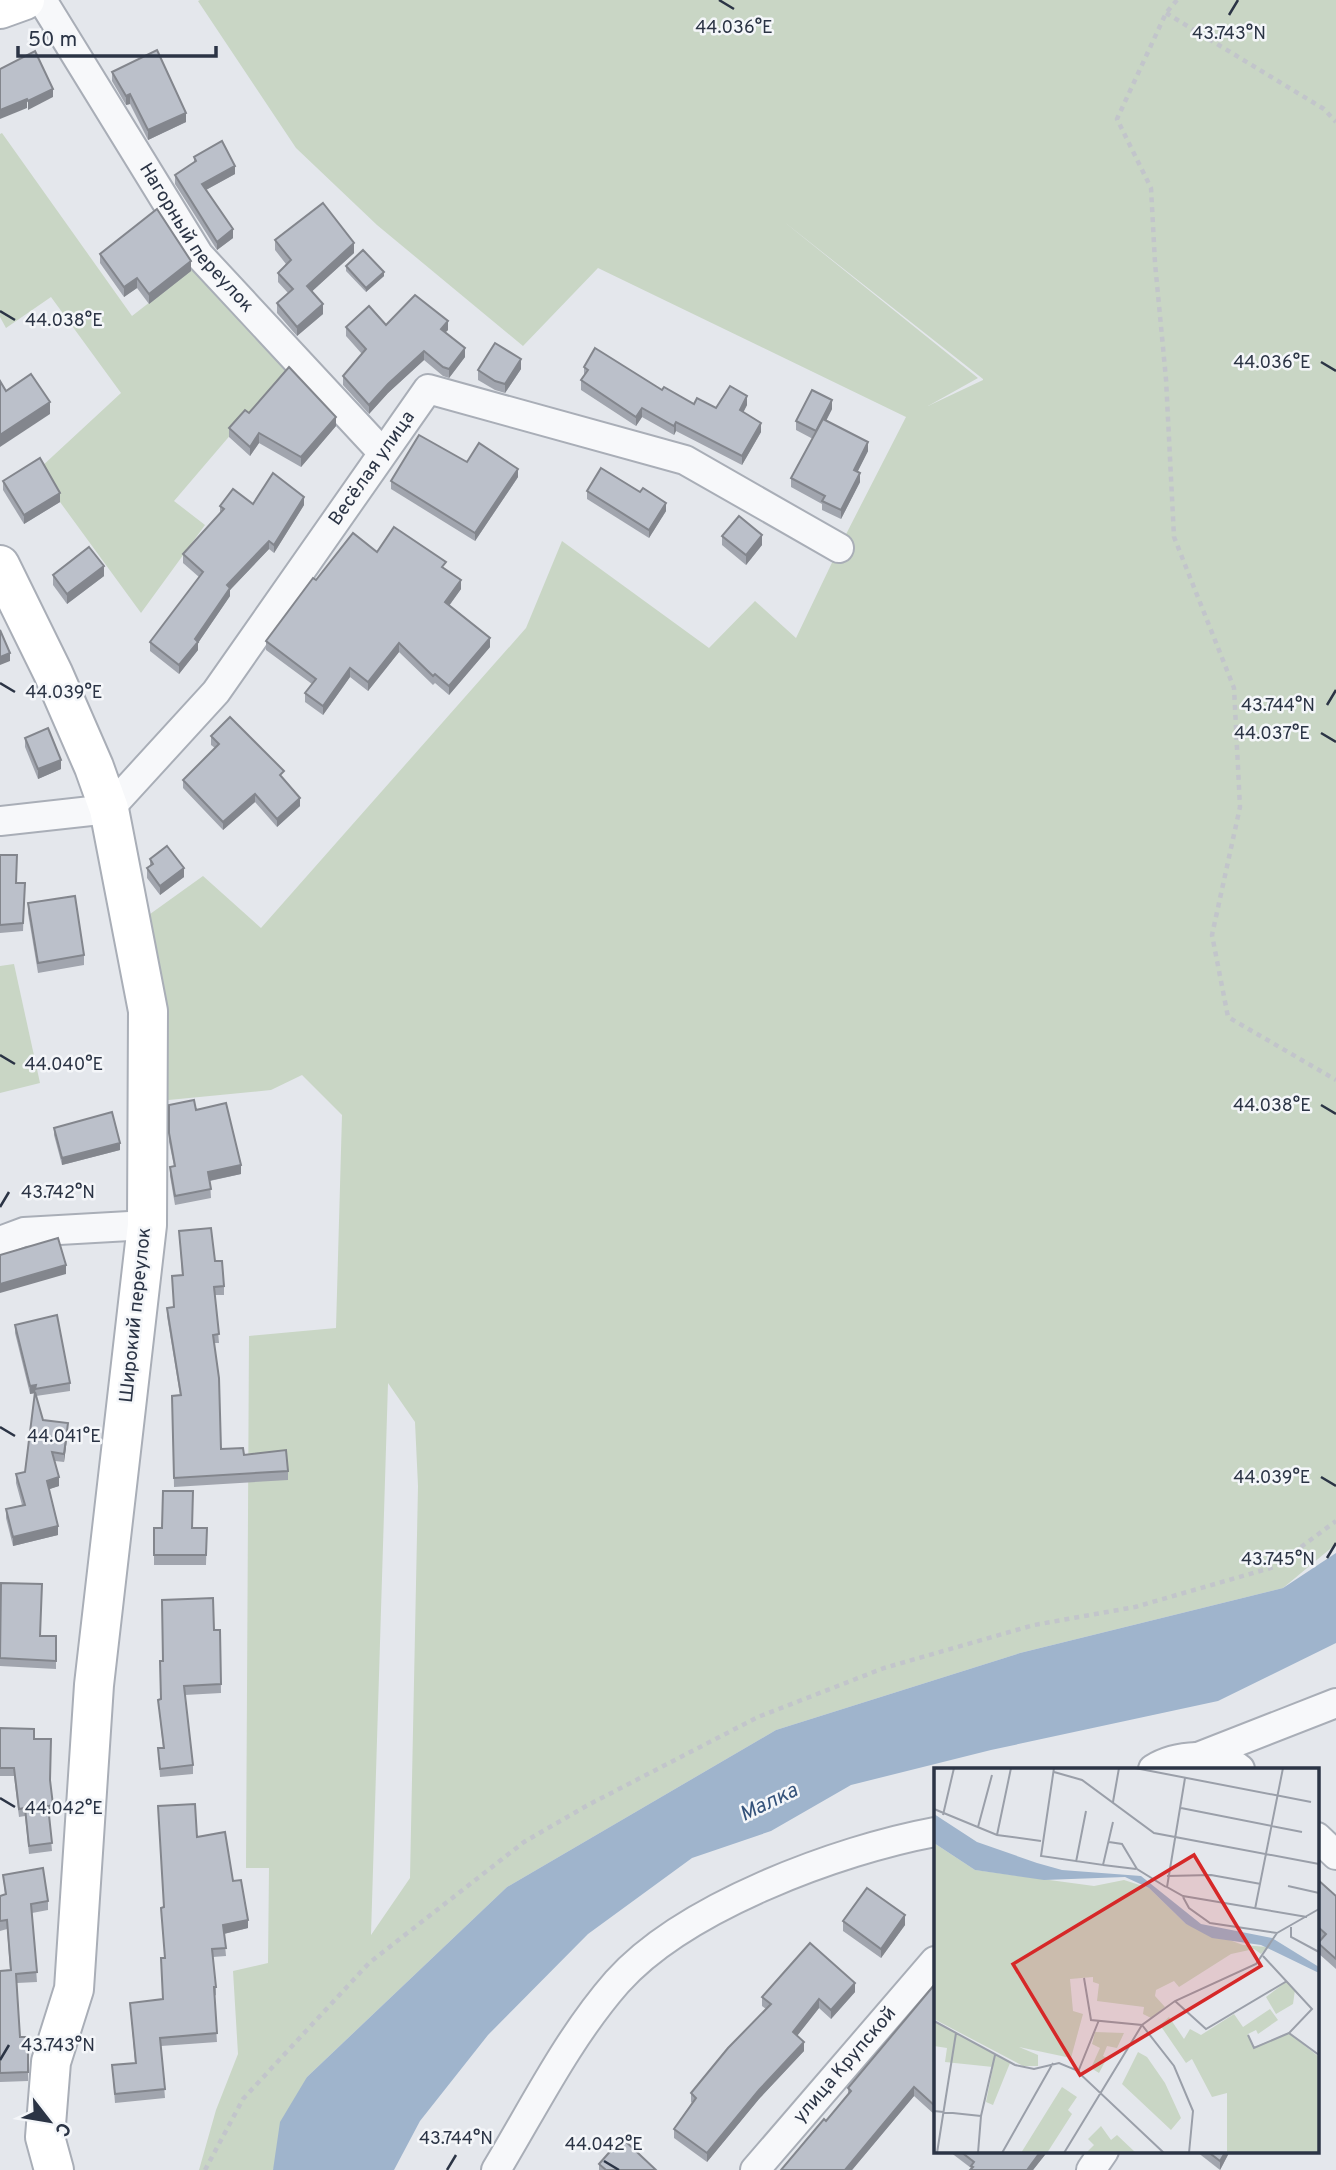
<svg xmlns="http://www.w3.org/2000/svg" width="1336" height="2170" viewBox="0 0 1336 2170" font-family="Overpass,sans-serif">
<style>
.green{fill:#c9d6c5;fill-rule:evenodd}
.water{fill:#9fb4cc}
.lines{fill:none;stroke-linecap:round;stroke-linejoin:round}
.street-casing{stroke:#a9aeb7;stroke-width:32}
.secondary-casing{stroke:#a9aeb7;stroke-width:42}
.path{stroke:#c2c5cb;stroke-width:4.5;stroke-dasharray:5 5;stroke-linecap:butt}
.street{stroke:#f7f8fa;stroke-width:28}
.secondary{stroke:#fff;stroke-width:38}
.wall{fill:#a1a5ae}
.shaded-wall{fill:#83868d}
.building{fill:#bbc0ca;stroke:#83868d;stroke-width:2}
.ticks{fill:none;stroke:#2b3445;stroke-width:2.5}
.labels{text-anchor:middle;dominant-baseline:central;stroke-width:5;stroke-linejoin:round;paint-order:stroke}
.street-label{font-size:19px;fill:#2b3445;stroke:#f4f6f9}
.water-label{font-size:21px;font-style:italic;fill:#34527a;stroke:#f4f6f9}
.inset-road{fill:none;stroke:#9a9fa9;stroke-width:2}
.view{fill:#d62828;fill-opacity:0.15;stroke:#d62828;stroke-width:3.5}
.inset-edge{fill:none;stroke:#2b3445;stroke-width:3.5}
.ticks-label{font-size:18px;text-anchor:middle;fill:#2b3445;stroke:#f4f6f9;stroke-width:5;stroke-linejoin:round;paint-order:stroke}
</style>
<rect width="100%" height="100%" fill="#e4e7ec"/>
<g class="green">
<path d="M 200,0 L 1336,0 L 1336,1544 L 1283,1588 L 1020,1653 L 776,1730 L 507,1887 L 307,2077 L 273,2170 L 199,2170 L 216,2110 L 238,2054 L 233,1971 L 268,1963 L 269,1868 L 246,1868 L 249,1336 L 336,1328 L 342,1115 L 302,1075 L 271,1090 L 148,1102 L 132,927 L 203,876 L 261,928 L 526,628 L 562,541 L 709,648 L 755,601 L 796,638 L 839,548 L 906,417 L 598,268 L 523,346 L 377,225 L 296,148 L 198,1 ZM 783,221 L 983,379 L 983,380 L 928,406 L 978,378 ZM 388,1383 L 415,1422 L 418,1486 L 410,1878 L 371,1935 Z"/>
<polygon points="2,133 132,316 191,270 211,267 296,358 174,501 205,525 141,613 60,502 40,468 121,393 51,297 6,328 0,317 0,134"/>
<polygon points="14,964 40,1083 0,1093 0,966"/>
</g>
<polygon class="water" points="1336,1553 1336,1643 1218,1701 991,1750 851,1785 771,1831 692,1858 588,1934 488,2035 420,2121 394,2170 273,2170 280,2122 307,2077 507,1887 776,1730 1020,1653 1283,1588"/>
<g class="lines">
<defs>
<g id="street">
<path id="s1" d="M 42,0 L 199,255 L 382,452"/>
<path id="s2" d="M 0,821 L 109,809 L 216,692 L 428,389 L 685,460 L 839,548"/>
<polyline points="0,1241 24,1232 147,1225"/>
<polyline points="1198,1757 1336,1703"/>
<path d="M 1153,1769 C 1175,1755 1218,1751 1240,1769"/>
<polyline points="1317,1837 1336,1855"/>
<path d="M 496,2170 C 534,2107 568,2038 617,1982 C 684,1907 838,1850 935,1832"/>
<path id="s3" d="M 755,2170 L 935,1961"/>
<polyline points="1091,2170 1104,2151"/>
</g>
<g id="secondary">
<polyline points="0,9 25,0"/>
<polyline points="0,565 53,673 94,767 109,809 148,1011 147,1225 94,1685 74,1989 51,2062 45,2137 54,2170"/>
</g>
</defs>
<use href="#street" class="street-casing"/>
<use href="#secondary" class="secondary-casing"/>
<g class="path">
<polyline points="1177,0 1166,13 1117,119 1151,188 1155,263 1166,379 1174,537 1234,688 1240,807 1212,935 1228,1017 1336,1080"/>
<polyline points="1166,13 1324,109 1336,122"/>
<polyline points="205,2170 243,2099 369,1963 524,1842 588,1805 758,1717 884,1668 1034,1625 1135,1607 1274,1567 1336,1521"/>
</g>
<use href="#street" class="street"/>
<use href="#secondary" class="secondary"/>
</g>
<g class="wall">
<polygon points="112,72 186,122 148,140 130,104 126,105 112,81"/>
<polygon points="194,157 235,174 206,190 233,238 217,250 175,184 175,175 194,163"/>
<polygon points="275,240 354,253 312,291 323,314 297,336 277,313 277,303 288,293 278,282 278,273 286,264 275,250"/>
<polygon points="100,254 191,271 149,304 137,288 124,297 100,263"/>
<polygon points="346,266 384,276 366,292 346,271"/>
<polygon points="386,325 448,330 445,332 465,357 449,378 443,376 424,360 388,393 369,414 343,385 343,376 362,354 346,336 346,327"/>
<polygon points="584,367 662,390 694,404 716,408 747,405 743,412 761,432 742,465 676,431 674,435 642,417 636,426 581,390 581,380 584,376"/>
<polygon points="521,369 505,393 495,390 478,380 478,370"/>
<polygon points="832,409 826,421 868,451 857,472 860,482 841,519 822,510 822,504 791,487 791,478 813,439 796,430 796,421"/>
<polygon points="249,413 336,426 301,467 259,443 250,456 229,437 229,428"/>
<polygon points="467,462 518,477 475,541 391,489 391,481"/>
<polygon points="3,481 60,502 24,524 3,490"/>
<polygon points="587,491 640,492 666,511 649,538 587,499"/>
<polygon points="253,504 304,505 274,553 269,549 230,590 230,596 198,643 198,650 179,674 150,651 150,642 199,577 183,563 183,554 220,514 220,506"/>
<polygon points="722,536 762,545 746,565 722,545"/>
<polygon points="377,552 446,570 461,589 449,606 490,647 449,695 435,683 433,685 399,652 368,691 350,677 323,715 305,702 305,693 312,684 266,650 266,641 316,580"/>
<polygon points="53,575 104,576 67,604 53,585"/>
<polygon points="211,736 284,779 300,806 277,827 255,802 223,830 183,788 183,780 215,748 211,745"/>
<polygon points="25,738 61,769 38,779 25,747"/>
<polygon points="0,855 16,883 25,883 23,931 0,933"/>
<polygon points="150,859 184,877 160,895 147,878 147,868 150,866"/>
<polygon points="28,903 84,955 84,965 38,973 28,913"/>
<polygon points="169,1105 196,1110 241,1174 210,1181 211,1198 175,1205 170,1176 170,1167 174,1166 169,1142"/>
<polygon points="54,1128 120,1150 62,1165 54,1135"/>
<polygon points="179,1231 215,1261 224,1286 224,1295 215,1295 219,1343 214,1343 221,1449 244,1455 288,1471 288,1480 174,1487 172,1396 180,1395 167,1316 167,1308 174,1307 172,1276 182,1275"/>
<polygon points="15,1325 70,1383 70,1391 36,1396 43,1420 68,1431 64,1462 55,1461 59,1486 49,1489 58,1535 13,1546 6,1518 6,1509 22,1505 16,1483 16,1474 25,1472 35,1393 30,1394 15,1333"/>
<polygon points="154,1528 207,1528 206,1565 154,1565"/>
<polygon points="0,1593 41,1636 56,1636 56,1669 0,1666"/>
<polygon points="214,1630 220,1630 221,1693 185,1695 193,1765 193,1774 160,1777 158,1748 163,1748 158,1700 161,1699 163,1661"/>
<polygon points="0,1728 50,1781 53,1813 49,1813 52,1851 29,1854 25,1816 19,1817 14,1776 0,1776"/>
<polygon points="197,1837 233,1881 248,1928 224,1934 226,1956 213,1957 216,1987 216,1995 214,1996 217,2042 161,2046 165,2098 115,2103 112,2065 135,2063 130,2003 163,1999 161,1967 165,1958 161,1908 164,1907"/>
<polygon points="3,1875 48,1901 48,1910 32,1913 37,1982 17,1983 20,2037 28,2037 28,2081 0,2082 0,1971 10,1970 7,1929 0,1931 0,1896 5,1895"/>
<polygon points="1317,1879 1336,1896 1336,1969 1318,1953 1318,1943 1321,1939 1317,1936"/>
<polygon points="843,1921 905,1925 881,1958 843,1931"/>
<polygon points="935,1984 935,2115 914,2096 852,2170 781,2170 826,2121 848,2095 848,2088"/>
<polygon points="855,1992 831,2019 819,2008 797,2036 804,2051 759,2099 707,2162 674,2138 674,2129 692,2103 691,2102 691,2093 766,2009 762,2006 762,1997"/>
<polygon points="950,2151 1048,2151 1033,2170 970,2170 971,2168 950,2152"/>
<polygon points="1197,2151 1230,2151 1220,2170 1197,2152"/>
<polygon points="599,2164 656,2170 599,2170"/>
</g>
<g class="shaded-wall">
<polygon points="53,89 53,97 28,110 28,101"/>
<polygon points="130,94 130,104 126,105 126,96"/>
<polygon points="27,99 27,108 0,119 0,110"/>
<polygon points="186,113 186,122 148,140 148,130"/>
<polygon points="235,166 235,174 202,192 202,184"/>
<polygon points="233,229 233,238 217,250 217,242"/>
<polygon points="354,243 354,253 307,296 307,286"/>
<polygon points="191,261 191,271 149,304 149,294"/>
<polygon points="384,272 384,276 366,292 366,288"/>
<polygon points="137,278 137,288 124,297 124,287"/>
<polygon points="323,304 323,314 297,336 297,327"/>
<polygon points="448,321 448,330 441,337 441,329"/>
<polygon points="465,348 465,357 449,378 449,369"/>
<polygon points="424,351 424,360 388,393 369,414 369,405 388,384"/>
<polygon points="521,359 521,369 505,393 505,384"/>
<polygon points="747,396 747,405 740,419 740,410"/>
<polygon points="832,400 832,409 816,440 816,431"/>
<polygon points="50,402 50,414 0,447 0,435"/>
<polygon points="642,408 642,417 636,426 636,417"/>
<polygon points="336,417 336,426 301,467 301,457"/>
<polygon points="676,422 676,431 674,435 674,426"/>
<polygon points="761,423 761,432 742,465 742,456"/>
<polygon points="259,433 259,443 250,456 250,447"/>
<polygon points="868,442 868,451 854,479 854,470"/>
<polygon points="518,469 518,477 475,541 475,533"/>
<polygon points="860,473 860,482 841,519 841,510"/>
<polygon points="60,493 60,502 24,524 24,515"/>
<polygon points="304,497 304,505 274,553 274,545"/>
<polygon points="666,503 666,511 649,538 649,530"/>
<polygon points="762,535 762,545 746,565 746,555"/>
<polygon points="269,541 269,549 230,590 230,596 198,643 198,650 179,674 179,665 227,585"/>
<polygon points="104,566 104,576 67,604 67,594"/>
<polygon points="461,580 461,589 445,611 445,602"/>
<polygon points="490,638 490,647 449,695 449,686"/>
<polygon points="399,643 399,652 368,691 368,682"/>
<polygon points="10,653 10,661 0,665 0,657"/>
<polygon points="350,668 350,677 323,715 323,706"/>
<polygon points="61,760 61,769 38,779 38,769"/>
<polygon points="255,794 255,802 223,830 223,822"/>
<polygon points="300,798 300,806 277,827 277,819"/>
<polygon points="184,868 184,877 160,895 160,886"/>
<polygon points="120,1143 120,1150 62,1165 62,1158"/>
<polygon points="241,1165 241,1174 208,1181 208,1172"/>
<polygon points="66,1265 66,1274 0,1293 0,1284"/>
<polygon points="36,1385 35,1393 30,1394 30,1386"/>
<polygon points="68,1423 68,1431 64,1462 64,1454"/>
<polygon points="59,1477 59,1486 47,1490 47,1481"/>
<polygon points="58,1526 58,1535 13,1546 13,1537"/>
<polygon points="905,1915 905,1925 881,1958 881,1949"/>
<polygon points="248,1920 248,1928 223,1934 223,1925"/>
<polygon points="855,1983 855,1992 831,2019 831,2010"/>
<polygon points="819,1999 819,2008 793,2041 793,2032"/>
<polygon points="804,2042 804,2051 759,2099 707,2162 707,2153 759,2090"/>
<polygon points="914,2087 914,2096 852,2170 845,2170"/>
<polygon points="1041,2151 1048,2151 1033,2170 1027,2170"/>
<polygon points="1226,2151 1230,2151 1220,2170 1220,2161"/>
</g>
<g class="building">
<polygon points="157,50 186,113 148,130 130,94 126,96 112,72"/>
<polygon points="35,51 53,89 28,101 27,99 0,110 0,69"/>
<polygon points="222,141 235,166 202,184 233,229 217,242 175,175 196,161 194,157"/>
<polygon points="323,203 354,243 307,286 323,304 297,327 277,303 293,289 278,273 291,260 275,240"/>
<polygon points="157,209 191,261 149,294 137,278 124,287 100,254"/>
<polygon points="363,250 384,272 366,288 346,266"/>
<polygon points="415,295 448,321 441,329 465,348 449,369 443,367 424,351 388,384 369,405 343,376 366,349 346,327 369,306 386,325"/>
<polygon points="495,343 521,359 505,384 495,381 478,370"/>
<polygon points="595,348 662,390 664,387 694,404 697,398 716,408 730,386 747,396 740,410 761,423 742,456 676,422 674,426 642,408 636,417 581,380 588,370 584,367"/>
<polygon points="289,367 336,417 301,457 259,433 250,447 229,428 245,410 249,413"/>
<polygon points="31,374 50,402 0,435 0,381 6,391"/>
<polygon points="812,390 832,400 816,431 796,421"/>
<polygon points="823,419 868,442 854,470 860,473 841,510 822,501 825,496 791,478"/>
<polygon points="419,435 467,462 479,443 518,469 475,533 391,481"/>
<polygon points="40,458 60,493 24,515 3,481"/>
<polygon points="601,468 640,492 643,488 666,503 649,530 587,491"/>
<polygon points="273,473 304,497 274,545 269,541 227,585 230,588 195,639 198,642 179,665 150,642 203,572 183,554 224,509 220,506 233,489 253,504"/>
<polygon points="739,516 762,535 746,555 722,536"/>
<polygon points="394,527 446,562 442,567 461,580 445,602 490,638 449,686 435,674 433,676 399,643 368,682 350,668 323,706 305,693 316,679 266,641 313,578 316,580 353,533 377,552"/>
<polygon points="89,547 104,566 67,594 53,575"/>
<polygon points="0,630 10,653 0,657"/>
<polygon points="230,717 284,771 280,775 300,798 277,819 255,794 223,822 183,780 219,744 211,736"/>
<polygon points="48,728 61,760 38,769 25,738"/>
<polygon points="167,846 184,868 160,886 147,868 153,864 150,859"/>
<polygon points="0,855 17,855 16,883 25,883 23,923 0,925"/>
<polygon points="75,896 84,955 38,963 28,903"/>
<polygon points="194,1100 196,1110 226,1103 241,1165 208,1172 211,1189 175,1196 170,1167 175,1166 169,1133 169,1105"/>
<polygon points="112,1112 120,1143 62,1158 54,1128"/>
<polygon points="211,1228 215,1261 222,1261 224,1286 214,1287 219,1334 213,1335 219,1378 221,1449 243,1448 244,1455 286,1450 288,1471 174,1478 172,1396 181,1395 167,1308 174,1307 172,1276 183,1275 179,1231"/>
<polygon points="58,1238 66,1265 0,1284 0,1255"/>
<polygon points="57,1315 70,1383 35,1389 36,1385 30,1386 15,1325"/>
<polygon points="35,1392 43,1420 68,1423 64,1454 52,1452 59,1477 47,1481 58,1526 13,1537 6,1509 25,1505 16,1474 25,1472"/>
<polygon points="163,1491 193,1491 192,1528 207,1528 206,1555 154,1555 154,1528 162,1528"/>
<polygon points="1,1583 42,1584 40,1636 56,1636 56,1661 0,1658"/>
<polygon points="213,1598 214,1630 220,1630 221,1684 184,1686 193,1765 160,1769 158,1748 164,1748 158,1700 161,1699 160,1661 163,1661 162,1600"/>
<polygon points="0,1728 34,1729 34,1739 51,1739 50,1780 53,1805 48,1806 52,1843 29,1846 25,1808 19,1809 14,1768 0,1768"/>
<polygon points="195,1804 197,1837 225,1832 233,1881 241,1880 248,1920 223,1925 226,1948 212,1949 216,1987 214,1987 217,2033 160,2038 165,2089 115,2094 112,2065 136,2063 130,2003 163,1999 161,1958 165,1958 161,1908 164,1907 158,1806"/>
<polygon points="43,1868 48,1901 31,1904 37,1972 16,1974 20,2037 28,2037 28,2072 0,2073 0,1971 11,1970 7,1920 0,1921 0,1896 6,1894 3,1875"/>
<polygon points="1317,1879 1336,1896 1336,1959 1318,1943 1326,1934 1317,1926"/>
<polygon points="867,1888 905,1915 881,1949 843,1921"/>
<polygon points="810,1943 855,1983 831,2010 819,1999 793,2032 804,2042 759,2090 707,2153 674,2129 696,2098 691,2093 728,2048 771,2004 762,1997"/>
<polygon points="935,1984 935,2060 934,2061 935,2062 935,2106 914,2087 845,2170 781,2170 824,2119 826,2121 851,2091 848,2088"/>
<polygon points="622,2138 656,2170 606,2170 599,2164"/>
<polygon points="960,2151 1041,2151 1027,2170 970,2170 973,2167 971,2166 974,2162"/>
<polygon points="1207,2151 1226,2151 1220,2161"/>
</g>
<path class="ticks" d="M 719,0 L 734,9M 1229,15 L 1238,0M 0,311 L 15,320M 1321,362 L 1336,371M 0,683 L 15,692M 1327,705 L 1336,690M 1321,733 L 1336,742M 0,1055 L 15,1064M 1321,1105 L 1336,1114M 0,1207 L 9,1192M 0,1427 L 15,1436M 1321,1477 L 1336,1486M 1327,1558 L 1336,1543M 0,1798 L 15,1807M 0,2060 L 9,2045M 604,2161 L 619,2170M 447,2170 L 456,2155"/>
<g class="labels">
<g class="street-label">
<text stroke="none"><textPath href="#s1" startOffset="284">Нагорный переулок</textPath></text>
<text stroke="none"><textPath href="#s2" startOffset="541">Весёлая улица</textPath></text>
<text transform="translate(136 1315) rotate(-84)">Широкий переулок</text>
<text stroke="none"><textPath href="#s3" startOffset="138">улица Крупской</textPath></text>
</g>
<g class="water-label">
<text transform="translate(769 1803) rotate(-26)">Малка</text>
</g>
</g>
<g transform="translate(934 1768)">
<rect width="385" height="385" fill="#e4e7ec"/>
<path d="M 0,75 L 41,102 L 160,118 L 190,112 L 215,120 L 252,156 L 309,177 L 333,179 L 327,186 L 320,181 L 297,186 L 245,219 L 240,213 L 222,222 L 221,228 L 231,239 L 217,250 L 209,246 L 210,239 L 163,233 L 165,216 L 159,214 L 159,209 L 136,211 L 139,243 L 149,246 L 137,290 L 85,279 L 104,287 L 104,298 L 89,298 L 0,251 ZM 353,213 L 361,222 L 359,236 L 342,246 L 332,229 ZM 336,241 L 344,252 L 324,266 L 322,262 L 314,266 L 320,279 L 355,265 L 385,289 L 385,385 L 293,385 L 293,325 L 278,329 L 258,291 L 252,295 L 226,257 L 235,249 L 250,271 L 256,261 L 267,267 L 300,246 L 309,259 ZM 0,253 L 76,295 L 59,337 L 52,334 L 59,299 L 11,294 L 13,280 L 0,278 ZM 161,264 L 190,265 L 183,280 L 173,278 L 169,288 L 173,290 L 165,305 L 157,300 L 166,280 L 158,276 ZM 204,284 L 213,289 L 231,315 L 247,350 L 237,362 L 188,316 ZM 128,319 L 143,329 L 134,342 L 138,346 L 113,385 L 87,385 ZM 167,358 L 177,372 L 183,367 L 202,385 L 152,385 L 160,377 L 154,371 Z" fill="#c9d6c5"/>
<path d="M 0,46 L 43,74 L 103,95 L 128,102 L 207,108 L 267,156 L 338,170 L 385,199 L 385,205 L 327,177 L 278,170 L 252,156 L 215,120 L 191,109 L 110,112 L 41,102 L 0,75 Z" fill="#9fb4cc"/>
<path class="inset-road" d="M 120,0 L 107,88 L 169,97 L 179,54M 201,0 L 377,34M 120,4 L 148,12 L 220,65 L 385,96M 251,10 L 233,119 L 249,128 L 373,149M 179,34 L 185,0M 247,40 L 368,64M 0,41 L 63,67 L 107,73M 9,47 L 20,0M 44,59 L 58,7M 63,67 L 77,0M 175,74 L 188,76 L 203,101 L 232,119M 142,94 L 152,43M 169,97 L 202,101M 233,108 L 277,107 L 327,116M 354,118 L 385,125M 249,129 L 255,140 L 276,155 L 343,165M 321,141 L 349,0M 357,159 L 357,169 L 385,184M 343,165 L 385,141M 329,188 L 378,241 L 355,265 L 385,287M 150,210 L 157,252 L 208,257 L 240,298 L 259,343 L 255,385M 241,233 L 272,261 L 353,213M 0,253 L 81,297 L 100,301 L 125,295 L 142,302 L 230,385M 314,267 L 320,280 L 355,265M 144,304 L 165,252M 0,343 L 47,348M 3,385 L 22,265M 44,385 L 47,348 L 61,287M 68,385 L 119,295M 130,385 L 208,257 L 241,233 L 322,196 L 343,165"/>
<path class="view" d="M 260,87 L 327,198 L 146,307 L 79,196 Z"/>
<rect width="385" height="385" class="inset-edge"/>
</g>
<g class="ticks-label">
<text x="734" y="33">44.036°E</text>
<text x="1229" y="39">43.743°N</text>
<text x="64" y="326">44.038°E</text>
<text x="1272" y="368">44.036°E</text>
<text x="64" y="698">44.039°E</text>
<text x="1278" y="711">43.744°N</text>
<text x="1272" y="739">44.037°E</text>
<text x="64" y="1070">44.040°E</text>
<text x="1272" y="1111">44.038°E</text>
<text x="58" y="1198">43.742°N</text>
<text x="64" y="1442">44.041°E</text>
<text x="1272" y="1483">44.039°E</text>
<text x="1278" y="1565">43.745°N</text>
<text x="64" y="1814">44.042°E</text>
<text x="58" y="2051">43.743°N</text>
<text x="456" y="2144">43.744°N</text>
<text x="604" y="2150">44.042°E</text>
</g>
<g transform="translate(49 2121) rotate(121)" stroke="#f4f6f9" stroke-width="5" paint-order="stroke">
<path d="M0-5L12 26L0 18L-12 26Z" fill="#2b3445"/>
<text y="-10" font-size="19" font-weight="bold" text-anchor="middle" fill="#2b3445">С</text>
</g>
<path d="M18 46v10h198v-10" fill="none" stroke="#2b3445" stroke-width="3.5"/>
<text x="28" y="46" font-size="21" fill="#2b3445" stroke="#f4f6f9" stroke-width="5" paint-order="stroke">50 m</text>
</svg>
